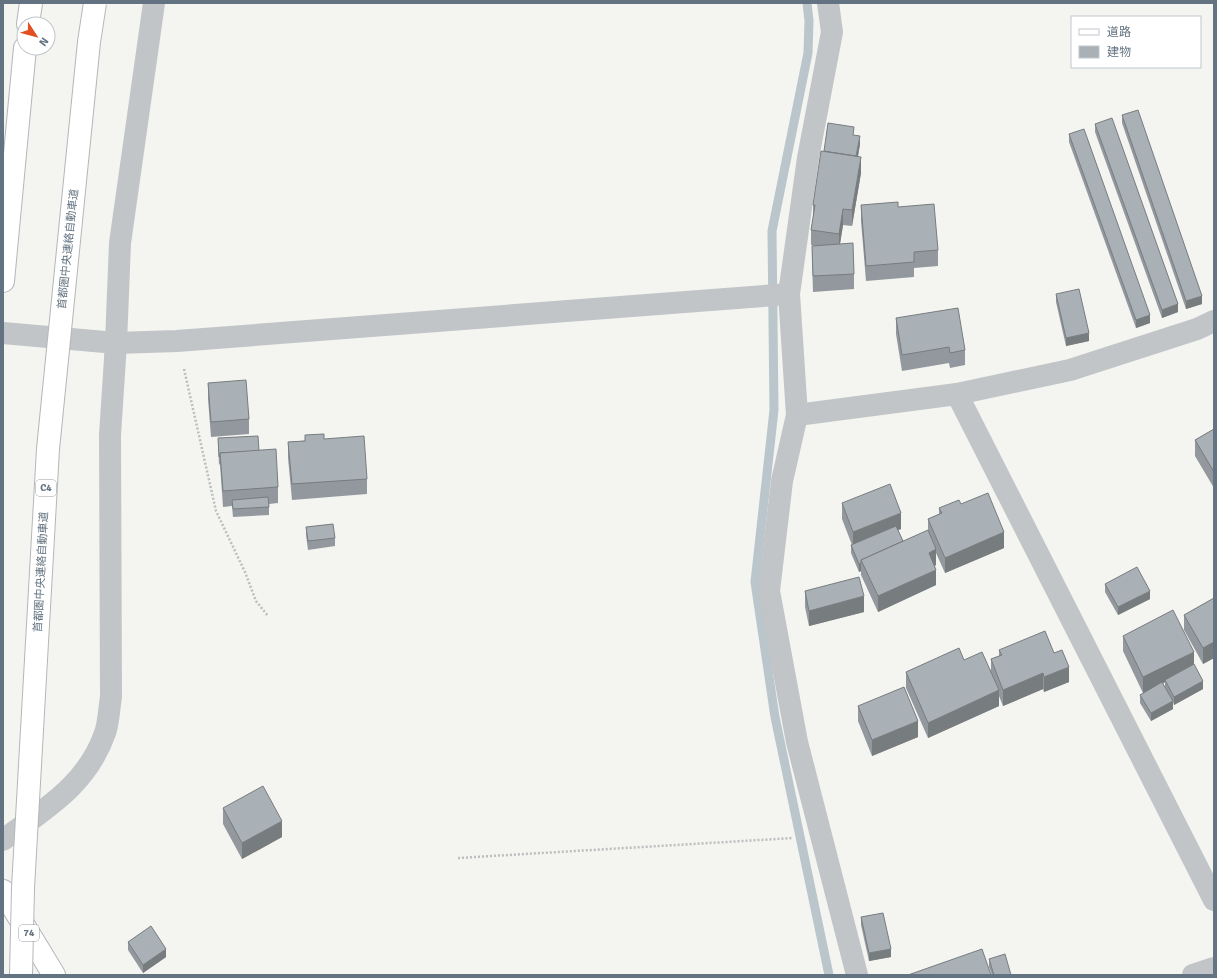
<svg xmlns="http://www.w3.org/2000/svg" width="1217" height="978" viewBox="0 0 1217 978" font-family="Signika,'Noto Sans JP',sans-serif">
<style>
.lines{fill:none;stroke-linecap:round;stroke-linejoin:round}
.stream{stroke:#bac6cb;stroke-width:9}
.major-casing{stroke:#b4b8bc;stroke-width:24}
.highway-casing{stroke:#b4b7ba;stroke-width:24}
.path{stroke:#bbbdbf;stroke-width:2.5;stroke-dasharray:2 2;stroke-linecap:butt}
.minor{stroke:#c1c5c8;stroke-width:22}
.major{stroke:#fff;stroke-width:22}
.highway{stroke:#fff;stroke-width:22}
.highway-bridge-casing{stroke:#b4b7ba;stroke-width:24;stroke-linecap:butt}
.highway-bridge{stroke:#fff;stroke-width:22}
.wall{fill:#92989d;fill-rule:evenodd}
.shaded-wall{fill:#777c7f}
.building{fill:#aab1b6;stroke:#777c7f}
.labels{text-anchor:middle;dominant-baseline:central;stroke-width:4;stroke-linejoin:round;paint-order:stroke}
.shield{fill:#fff;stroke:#929da7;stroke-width:1}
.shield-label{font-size:10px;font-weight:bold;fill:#637381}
.street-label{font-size:11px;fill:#637381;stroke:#fff}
</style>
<rect width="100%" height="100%" fill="#f4f4f0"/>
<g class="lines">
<polyline class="stream" points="807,3 809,21 808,53 772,231 774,410 755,582 775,717 829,975"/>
<defs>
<polyline id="major" points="3,891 54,975"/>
<g id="highway">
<polyline points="28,24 31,3"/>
<polyline points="3,281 25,48"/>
</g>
</defs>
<use href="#major" class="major-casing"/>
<use href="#highway" class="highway-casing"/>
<g class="path">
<polyline points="184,369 216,511 245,572 256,601 268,616"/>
<polyline points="458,858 793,838"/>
</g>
<g class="minor">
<polyline points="828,3 832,32 808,158 789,294 797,415 782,481 769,591 797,742 857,975"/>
<polyline points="3,333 116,343 177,341 789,294"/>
<polyline points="957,394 1214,900"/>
<polyline points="797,415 957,394 1070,370 1197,329 1214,321"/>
<path d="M 3,840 C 45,809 87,785 105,733 C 109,722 109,708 111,697 L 110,435 L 116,343 L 120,243 L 154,3"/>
<polyline points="1193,975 1214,968"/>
</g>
<use href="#major" class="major"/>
<use href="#highway" class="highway"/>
<defs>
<polyline id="highway-bridge" points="21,975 23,888 48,449 89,42 95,3"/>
</defs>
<use href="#highway-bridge" class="highway-bridge-casing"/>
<use href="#highway-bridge" class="highway-bridge"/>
</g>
<g class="wall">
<polygon points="1122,115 1202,304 1186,309 1122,123"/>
<polygon points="1095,124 1178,312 1162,318 1095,132"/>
<polygon points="1069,134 1150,323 1136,328 1069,142"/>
<polygon points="854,135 860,144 858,157 861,173 852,226 843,225 840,244 854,274 854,289 813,292 812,261 812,246 814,246 811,245 811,230 813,220 813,205 824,151"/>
<polygon points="861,205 898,207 938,250 938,266 914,268 914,277 866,281 861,221"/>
<polygon points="1056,294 1089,341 1066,346 1056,302"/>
<polygon points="896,318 965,350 965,365 950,368 949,363 902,371 896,334"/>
<polygon points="208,383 249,419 249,434 211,437 208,399"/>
<polygon points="1214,429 1214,496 1214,488 1195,456 1195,440"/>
<polygon points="218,438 259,451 278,487 278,503 269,504 269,515 233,517 232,506 223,507 220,464 219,465"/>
<polygon points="324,439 367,479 367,494 292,500 288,458 288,442"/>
<polygon points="842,503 901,529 898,530 903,541 928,531 928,519 939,514 939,508 961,504 1004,548 945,573 936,553 936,565 935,566 936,585 878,612 861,575 861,571 859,572 851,553 851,545 852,545 842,519"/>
<polygon points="306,527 335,538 335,546 308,550 306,535"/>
<polygon points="1105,584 1150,599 1118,615 1105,592"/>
<polygon points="805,591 864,612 809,626 805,607"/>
<polygon points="1214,598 1214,658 1203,664 1184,630 1184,615"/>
<path d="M 1123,636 L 1194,665 L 1203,689 L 1174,705 L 1173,702 L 1173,709 L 1151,721 L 1140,703 L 1140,695 L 1143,693 L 1123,651 ZM 1165,682 L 1165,688 L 1163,684 Z"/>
<polygon points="999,650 1054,653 1069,682 1044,692 1043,689 1003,706 999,696 999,706 928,738 906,688 906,672 964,660 991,670 991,659 999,656"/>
<polygon points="858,706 918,737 872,756 858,721"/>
<polygon points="223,808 282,837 242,859 223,824"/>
<polygon points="861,917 891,957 869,961 861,925"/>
<polygon points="128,942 166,957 143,973 128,950"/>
<polygon points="989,959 1011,975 992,975 989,967"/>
</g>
<g class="shaded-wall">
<polygon points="860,136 860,144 856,167 856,159"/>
<polygon points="861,157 861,173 852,226 852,210"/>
<polygon points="843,209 843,225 839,250 839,234"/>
<polygon points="1202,296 1202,304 1186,309 1186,301"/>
<polygon points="1178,304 1178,312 1162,318 1162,310"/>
<polygon points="1150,315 1150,323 1136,328 1136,320"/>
<polygon points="1089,333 1089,341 1066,346 1066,338"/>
<polygon points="901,513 901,529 853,548 853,532"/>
<polygon points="1004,532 1004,548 945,573 945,558"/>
<polygon points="936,549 936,565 929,568 929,553"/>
<polygon points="861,563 861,571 859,572 859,564"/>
<polygon points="936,570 936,585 878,612 878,596"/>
<polygon points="1150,591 1150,599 1118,615 1118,607"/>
<polygon points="864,596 864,612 809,626 809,611"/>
<polygon points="1214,642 1214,658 1203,664 1203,648"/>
<polygon points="1194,652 1194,668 1165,680 1165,682 1143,693 1143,677"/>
<polygon points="1069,667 1069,682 1044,692 1044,677"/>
<polygon points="1043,673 1043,689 1003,706 1003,690"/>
<polygon points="1203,681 1203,689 1174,705 1174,697"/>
<polygon points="999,690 999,706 928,738 928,723"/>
<polygon points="1173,701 1173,709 1151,721 1151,713"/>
<polygon points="918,721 918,737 872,756 872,740"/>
<polygon points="282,821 282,837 242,859 242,843"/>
<polygon points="166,949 166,957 143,973 143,965"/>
<polygon points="891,949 891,957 869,961 869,953"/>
</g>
<g class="building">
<polygon points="1138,110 1202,296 1186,301 1122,115"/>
<polygon points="1112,118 1178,304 1162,310 1095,124"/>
<polygon points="828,123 854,127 853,135 860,136 856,156 824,151"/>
<polygon points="1084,129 1150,315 1136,320 1069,134"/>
<polygon points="821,151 861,157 852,210 843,209 839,234 811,230 815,205 813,205"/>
<polygon points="898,202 898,207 934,204 938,250 914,252 914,262 866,266 861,205"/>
<polygon points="853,243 854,274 813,276 812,246"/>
<polygon points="1079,289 1089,333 1066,338 1056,294"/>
<polygon points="958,308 965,350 950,353 949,347 902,355 896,318"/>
<polygon points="246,380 249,419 211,422 208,383"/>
<polygon points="1214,429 1214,472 1195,440"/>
<polygon points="324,434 324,439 364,436 367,479 292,484 288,442 305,441 305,435"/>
<polygon points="258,436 259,451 220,453 220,456 219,457 218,438"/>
<polygon points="276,449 278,487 223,491 220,453"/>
<polygon points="890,484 901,513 853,532 842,503"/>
<polygon points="988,493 1004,532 945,558 928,519 942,513 939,508 959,500 961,504"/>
<polygon points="268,497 269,507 233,509 232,500"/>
<polygon points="333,524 335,538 308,541 306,527"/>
<polygon points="896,526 903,541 861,560 861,563 859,564 851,545"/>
<polygon points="928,530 936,549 929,553 936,570 878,596 861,560"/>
<polygon points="1137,567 1150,591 1118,607 1105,584"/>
<polygon points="859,577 864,596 809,611 805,591"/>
<polygon points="1214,598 1214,642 1203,648 1184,615"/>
<polygon points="1173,610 1194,652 1143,677 1123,636"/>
<polygon points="1045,631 1054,653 1062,650 1069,667 1044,677 1043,673 1003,690 991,659 1002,655 999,650"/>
<polygon points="959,648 964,660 982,652 999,690 928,723 906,672"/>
<polygon points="1194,664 1203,681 1174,697 1165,680"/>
<polygon points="1162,682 1173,701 1151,713 1140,695"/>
<polygon points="904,687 918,721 872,740 858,706"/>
<polygon points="263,786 282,821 242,843 223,808"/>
<polygon points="883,913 891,949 869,953 861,917"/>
<polygon points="151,926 166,949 143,965 128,942"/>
<polygon points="982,949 991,975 908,975"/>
<polygon points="1005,954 1011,975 994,975 989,959"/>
</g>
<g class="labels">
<g class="shield">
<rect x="36" y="480" width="20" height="16" rx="3"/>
<rect x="19" y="925" width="20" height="16" rx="3"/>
</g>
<g class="shield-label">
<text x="46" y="488">C4</text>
<text x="29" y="933">74</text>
</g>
<g class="street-label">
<text transform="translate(68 249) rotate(-84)">首都圏中央連絡自動車道</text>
<text transform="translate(41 572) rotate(-87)">首都圏中央連絡自動車道</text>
</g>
</g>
<rect width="1217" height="978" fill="none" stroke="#637381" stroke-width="8"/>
<rect x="1071" y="16" width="130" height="52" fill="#ffffff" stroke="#c1c7cd"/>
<rect x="1079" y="29" width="20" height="6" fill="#ffffff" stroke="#c1c7cd"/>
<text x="1107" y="36" font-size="12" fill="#637381">道路</text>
<rect x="1079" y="46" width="20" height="12" fill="#aab1b6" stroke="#c1c7cd"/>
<text x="1107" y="56" font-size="12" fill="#637381">建物</text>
<g transform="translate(36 36) rotate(126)"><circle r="19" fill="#ffffff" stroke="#c1c7cd"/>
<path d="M0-3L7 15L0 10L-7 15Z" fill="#e34f20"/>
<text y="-6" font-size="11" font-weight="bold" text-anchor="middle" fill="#637381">N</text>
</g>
</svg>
